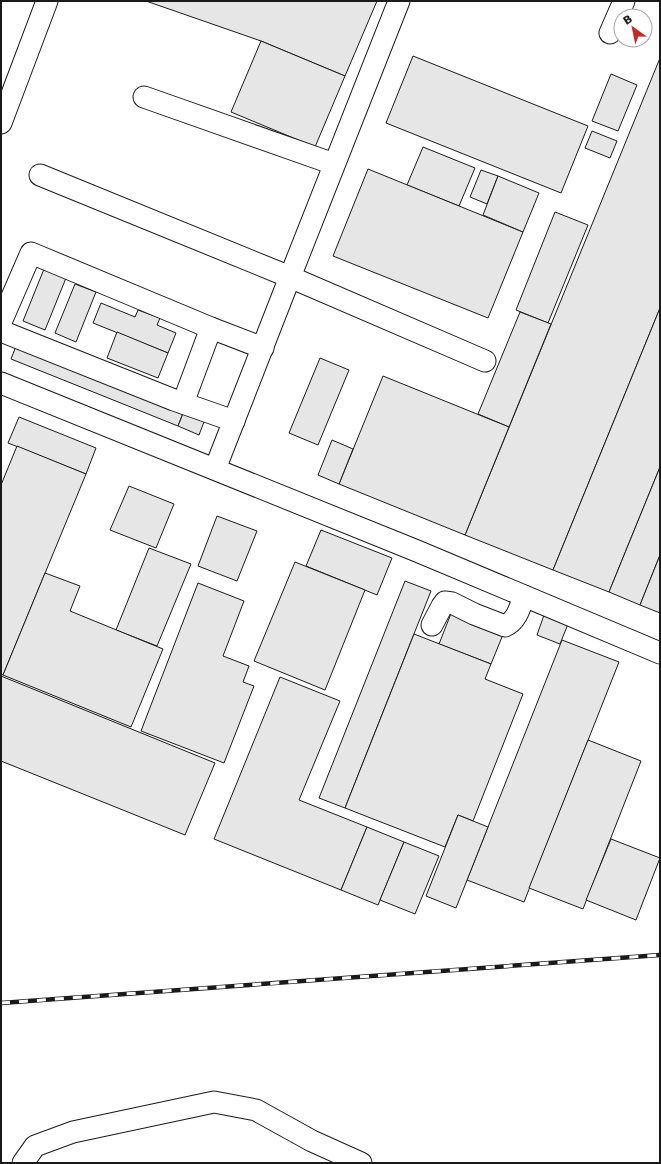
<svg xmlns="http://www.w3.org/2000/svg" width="661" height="1164" viewBox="0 0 661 1164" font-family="'DejaVu Sans',sans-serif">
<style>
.building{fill:#e6e6e6;stroke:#1a1a1a}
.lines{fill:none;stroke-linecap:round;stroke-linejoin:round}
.minor-casing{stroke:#1a1a1a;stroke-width:23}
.minor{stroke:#fff;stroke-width:21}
.rail-casing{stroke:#1a1a1a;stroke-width:4.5}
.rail{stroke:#fff;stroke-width:3;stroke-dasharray:9;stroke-linecap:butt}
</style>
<rect width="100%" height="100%" fill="#fff"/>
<g class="building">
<polygon points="146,1 377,1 345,76 261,41"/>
<polygon points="261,41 345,76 315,147 231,112"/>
<polygon points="413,56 588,126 561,193 386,123"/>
<polygon points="660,58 660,308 553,570 465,535"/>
<polygon points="611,74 637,85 618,131 592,121"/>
<polygon points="592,131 617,141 610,158 585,148"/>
<polygon points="423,147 475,168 459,206 407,185"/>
<polygon points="368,169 523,232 488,318 333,256"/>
<polygon points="481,170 498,176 487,204 470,197"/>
<polygon points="498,176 539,193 523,232 483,215"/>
<polygon points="555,212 588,225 548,323 516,310"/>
<polygon points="44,269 66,278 45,330 23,321"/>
<polygon points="75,284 96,292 76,342 55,333"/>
<polygon points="101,303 135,317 138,310 160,318 157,325 176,333 168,353 93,323"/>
<polygon points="660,308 660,467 609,592 553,570"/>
<polygon points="520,312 551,324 509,427 478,414"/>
<polygon points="117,332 168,353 158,378 107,358"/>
<polygon points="18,341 185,408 178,426 11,359"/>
<polygon points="320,358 349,370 318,445 289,433"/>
<polygon points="383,376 509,427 465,535 339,484"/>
<polygon points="186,406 207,414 199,435 178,426"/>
<polygon points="19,417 96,448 86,474 8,443"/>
<polygon points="332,440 353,449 339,484 318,475"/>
<polygon points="17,446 86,474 3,675 1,674 1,485"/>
<polygon points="660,467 660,555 640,605 609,592"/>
<polygon points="129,486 174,504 156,548 110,530"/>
<polygon points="217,516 257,531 237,581 198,566"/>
<polygon points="321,530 392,558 377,595 306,566"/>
<polygon points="149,548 191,564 157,646 116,630"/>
<polygon points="660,555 660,613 640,605"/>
<polygon points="295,562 365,590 325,690 254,661"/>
<polygon points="45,573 80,586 70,611 163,649 131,727 3,675"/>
<polygon points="405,581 431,591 345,808 319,798"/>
<polygon points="198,583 244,601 223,656 249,666 243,682 254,686 224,763 141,731"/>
<polygon points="452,611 504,632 491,664 439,644"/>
<polygon points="544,615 568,624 560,644 537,635"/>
<polygon points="414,634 491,664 485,679 523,694 473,821 458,815 445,847 345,808"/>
<polygon points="562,640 619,662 524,902 467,880"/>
<polygon points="1,676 215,763 185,835 1,761"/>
<polygon points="280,677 340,701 299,800 367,827 341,890 214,839"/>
<polygon points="588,740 641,761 583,909 529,888"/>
<polygon points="458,815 488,827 456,908 426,896"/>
<polygon points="367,827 404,842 378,905 341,890"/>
<polygon points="611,839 660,858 636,920 586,900"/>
<polygon points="404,842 439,856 415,914 380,900"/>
</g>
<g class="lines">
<defs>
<g id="minor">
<polyline points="610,33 624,1"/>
<polyline points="144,97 334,164"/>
<polyline points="1,123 47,1"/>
<polyline points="40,175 290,277 485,361"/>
<polyline points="1,322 31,253 211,328 263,348"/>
<polyline points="1,331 174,400 234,421"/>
<polyline points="1,383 417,551 660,653"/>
<polyline points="183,403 211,328"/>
<polyline points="215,469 290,277 399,1"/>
<path d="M 432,625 L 442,606 L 445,602 L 452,603 L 474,614 L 505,626 C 517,621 520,607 524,596"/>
<polyline points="23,1163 35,1146 73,1132 214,1102 256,1110 312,1141 361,1163"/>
</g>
</defs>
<use href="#minor" class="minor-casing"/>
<use href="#minor" class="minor"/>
<defs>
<polyline id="rail" points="1,1003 660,955"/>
</defs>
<use href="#rail" class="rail-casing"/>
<use href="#rail" class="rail"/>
</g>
<rect width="661" height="1164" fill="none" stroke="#1a1a1a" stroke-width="4"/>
<g transform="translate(633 28) rotate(327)"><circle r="19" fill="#ffffff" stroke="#a3a3a3"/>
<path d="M0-3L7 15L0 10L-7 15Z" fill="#c62828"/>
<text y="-6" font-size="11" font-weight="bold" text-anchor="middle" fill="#1a1a1a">B</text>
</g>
</svg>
